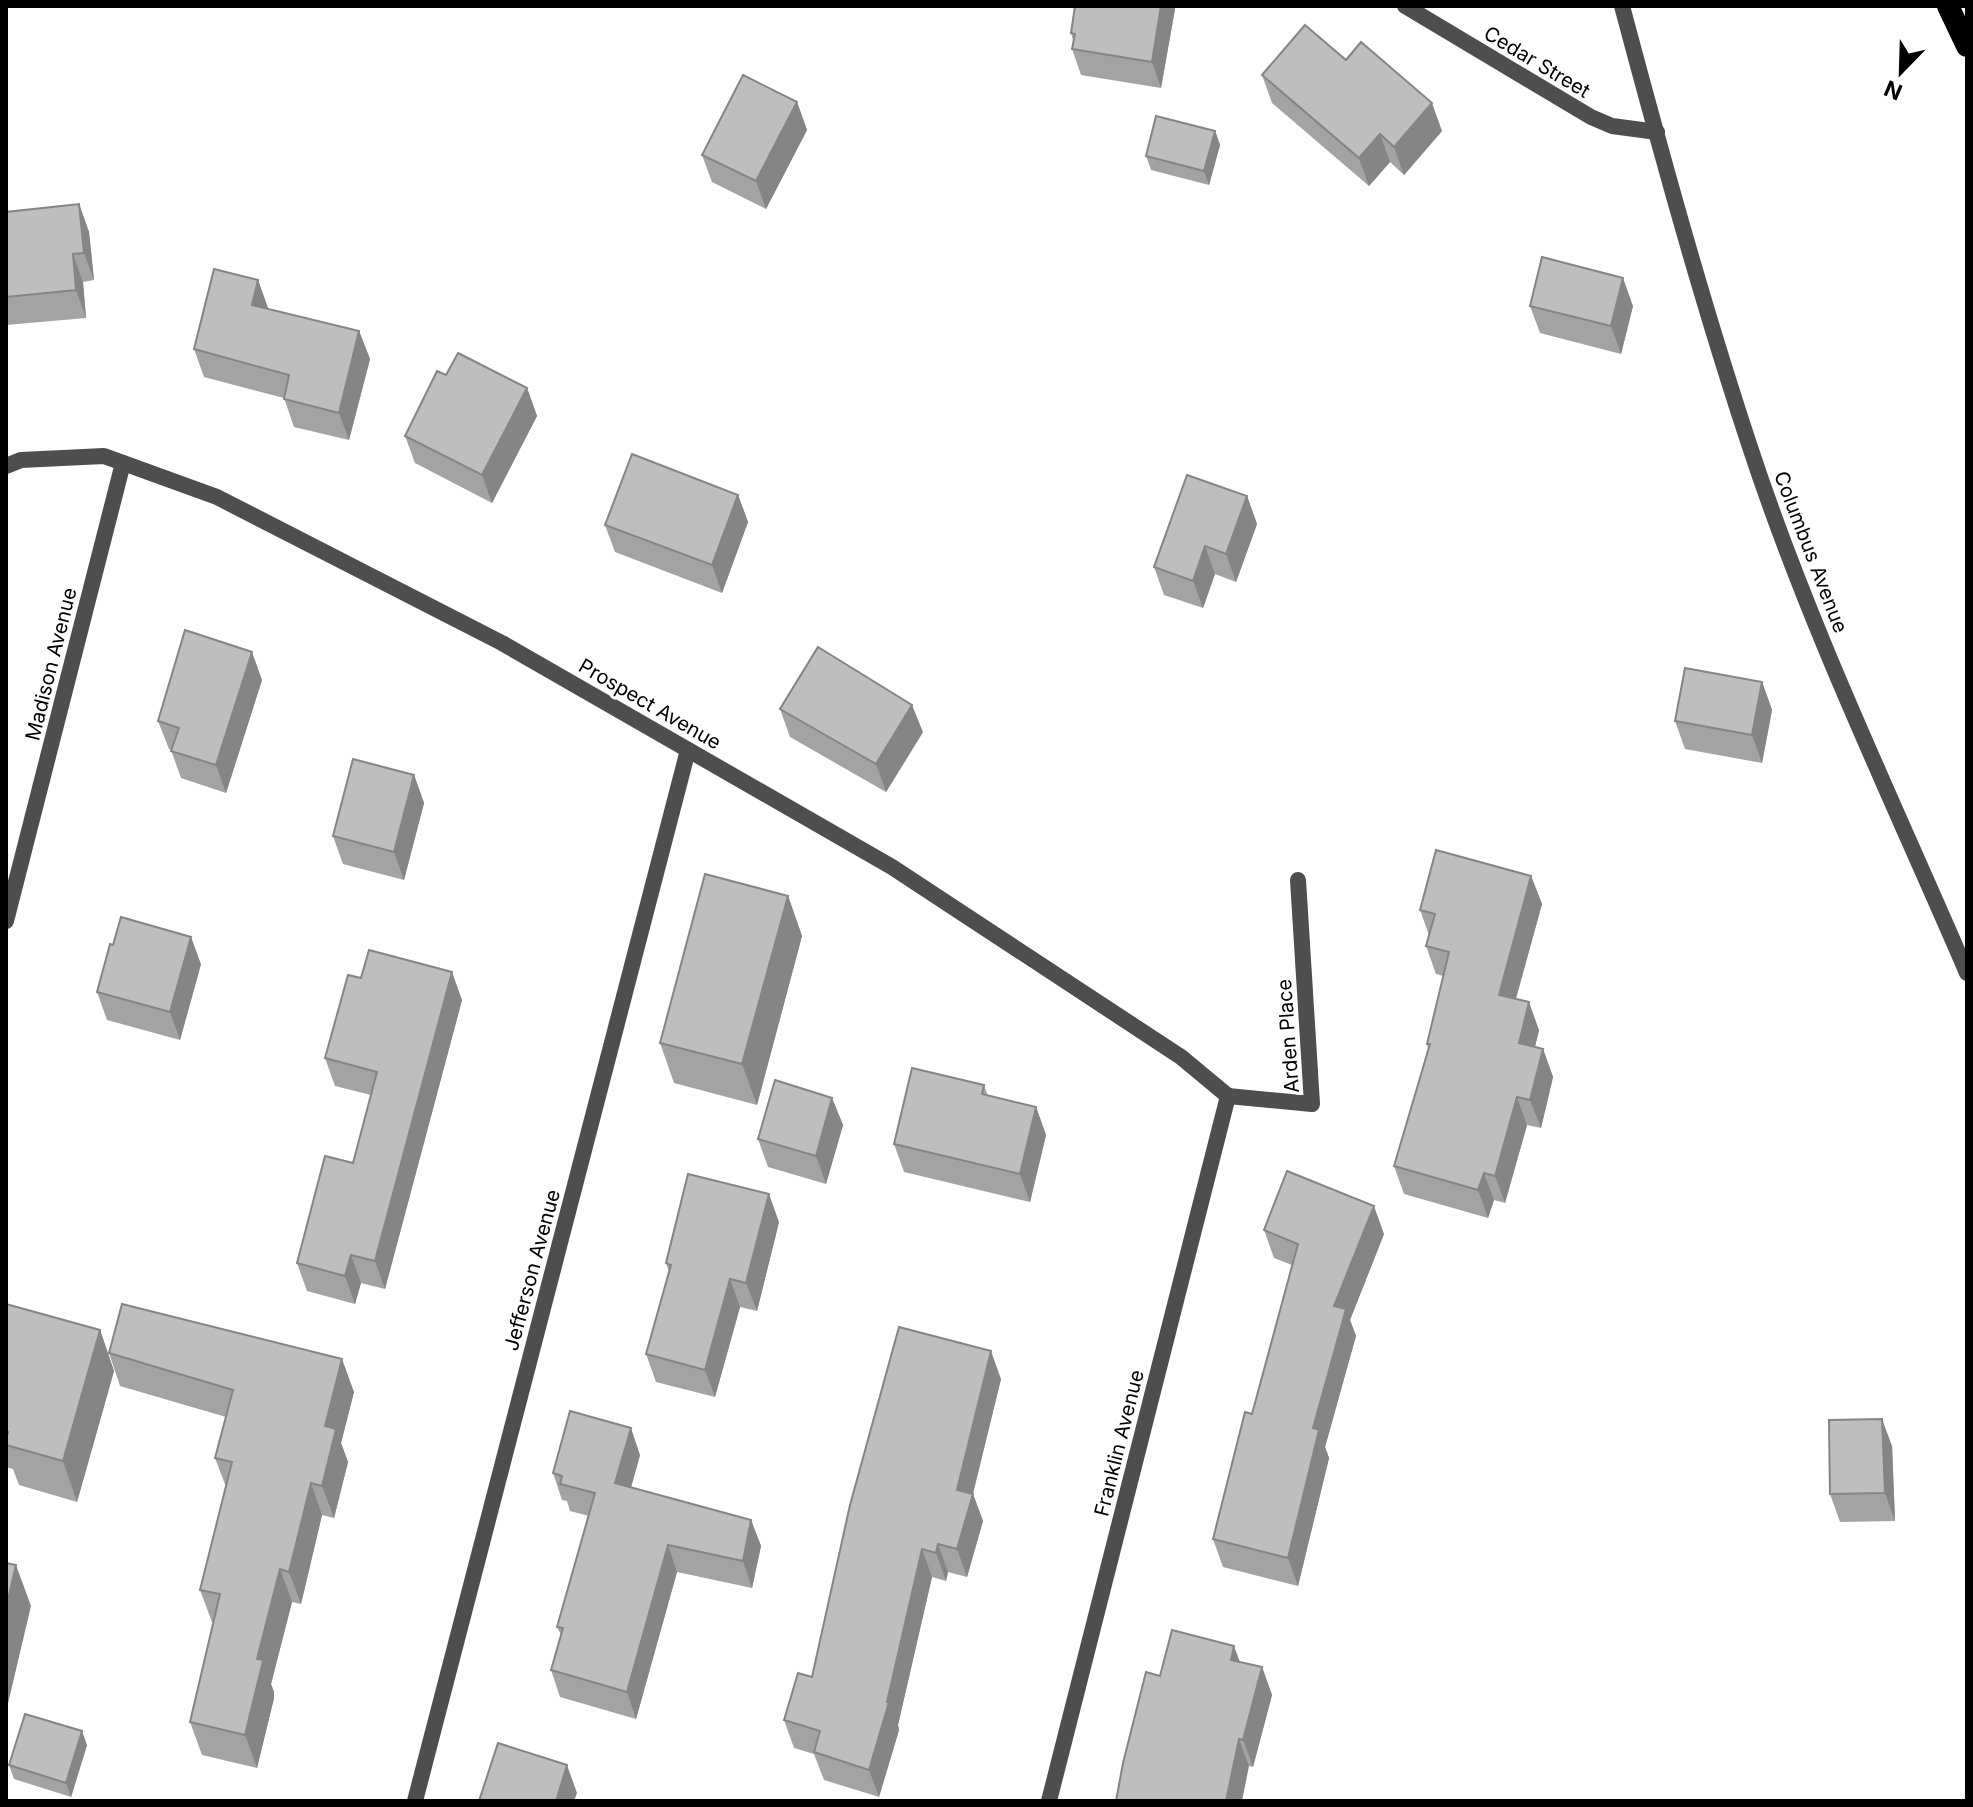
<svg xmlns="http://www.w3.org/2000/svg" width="1973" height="1807" viewBox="0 0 1973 1807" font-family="Inter,sans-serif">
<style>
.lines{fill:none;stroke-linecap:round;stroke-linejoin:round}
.minor{stroke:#4e4e4e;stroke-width:16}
.tertiary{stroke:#4e4e4e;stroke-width:16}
.trunk{stroke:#000;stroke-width:22}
.wall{fill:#a3a3a3}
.shaded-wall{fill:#858585}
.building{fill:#bebebe;stroke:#858585;stroke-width:2}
.labels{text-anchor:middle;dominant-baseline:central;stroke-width:6;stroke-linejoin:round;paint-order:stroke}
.street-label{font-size:20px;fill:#000;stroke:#fff}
</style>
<rect width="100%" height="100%" fill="#fff"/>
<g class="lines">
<g class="minor">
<polyline points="1405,6 1591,117 1612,126 1657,132"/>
<polyline points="6,466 21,460 104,456 217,497 502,643 892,867 1181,1057 1228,1096"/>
<polyline points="6,921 123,463"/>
<polyline points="1228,1096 1312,1104 1298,880"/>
<polyline points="415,1801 688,750"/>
<polyline points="1049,1801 1228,1096"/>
</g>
<path class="tertiary" d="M 1622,6 C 1662,156 1703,306 1752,453 C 1811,631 1893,801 1967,973"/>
<polyline class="trunk" points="1948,6 1967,46"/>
</g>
<g class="wall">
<polygon points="1075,6 1174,6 1175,9 1161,88 1081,75 1072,49 1073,40 1071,33"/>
<polygon points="1346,60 1442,131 1404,175 1390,162 1369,186 1272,103 1262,75"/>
<polygon points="797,102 807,130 766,209 712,182 702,155"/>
<polygon points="1215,131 1220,145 1209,185 1151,170 1146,156"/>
<polygon points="79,204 89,232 94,280 83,282 86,318 6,325 6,212"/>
<polygon points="258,280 268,309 359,331 370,359 349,440 294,427 284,398 204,377 194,349"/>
<polygon points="1530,306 1633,306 1621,354 1540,333"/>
<polygon points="446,375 527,388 537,416 492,503 415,463 405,436"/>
<polygon points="738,495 748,522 722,593 615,552 605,525"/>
<polygon points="1247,496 1257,524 1236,582 1215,574 1203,608 1164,595 1154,567"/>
<polygon points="262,680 226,793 181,778 171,750 169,749 158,721"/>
<polygon points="1762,682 1772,710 1762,763 1685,749 1675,721"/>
<polygon points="780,709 923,732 886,792 790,737"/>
<polygon points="414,775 424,803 404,880 343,864 333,836"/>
<polygon points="1531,876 1542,904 1516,999 1539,1030 1535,1047 1543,1049 1553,1077 1541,1128 1527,1125 1505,1203 1494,1200 1488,1218 1404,1194 1394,1166 1428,1049 1427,1044 1443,976 1436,974 1426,946 1429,935 1420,910"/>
<polygon points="788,896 802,936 757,1105 674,1083 660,1043"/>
<polygon points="201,964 180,1040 107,1020 97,992"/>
<polygon points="361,978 462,1000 385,1289 361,1283 355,1304 307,1291 297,1263 353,1163 371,1095 335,1086 325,1058"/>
<polygon points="984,1085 988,1096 1036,1107 1046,1135 1030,1202 904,1172 894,1144"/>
<polygon points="832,1098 843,1125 826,1184 768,1167 758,1139"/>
<polygon points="779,1222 757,1311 740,1307 715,1397 656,1382 646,1354 669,1272 666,1263"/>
<polygon points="1264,1230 1384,1234 1350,1320 1356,1336 1325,1447 1329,1458 1298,1586 1223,1567 1213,1539 1252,1414 1292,1265 1274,1258"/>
<polygon points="6,1304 100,1330 114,1371 77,1502 19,1485 13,1469 6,1467"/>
<polygon points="109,1353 354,1392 341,1443 348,1462 334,1518 322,1515 301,1604 292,1602 271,1684 274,1692 274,1698 257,1768 202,1755 190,1722 213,1623 212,1622 200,1590 226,1487 215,1458 226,1417 120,1386"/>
<polygon points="1001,1379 973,1494 983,1521 967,1577 948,1572 946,1581 932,1577 898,1725 899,1730 879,1797 824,1780 814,1754 794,1748 784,1720 812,1677"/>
<polygon points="1892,1446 1895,1521 1840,1522 1830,1494"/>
<polygon points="640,1455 631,1487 751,1520 761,1546 752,1588 677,1572 636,1719 560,1697 551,1670 561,1635 557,1627 589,1516 570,1511 567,1501 562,1500 553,1473"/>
<polygon points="1240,1662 1262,1667 1272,1695 1253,1767 1249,1766 1160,1676"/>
<polygon points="87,1745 71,1797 14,1779 9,1765"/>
</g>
<g class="shaded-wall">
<polygon points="1161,6 1174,6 1175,9 1161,88 1152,62"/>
<polygon points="797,102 807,130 766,209 756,181"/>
<polygon points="1432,103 1442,131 1404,175 1394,147"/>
<polygon points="1215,131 1220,145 1209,185 1204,171"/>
<polygon points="1380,134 1390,162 1369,186 1359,158"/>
<polygon points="79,204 89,232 94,280 84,253"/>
<polygon points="73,254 83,282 86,318 76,290"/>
<polygon points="1623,278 1633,306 1621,354 1611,326"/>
<polygon points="258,280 268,308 262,333 252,305"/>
<polygon points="359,331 370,359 349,440 339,413"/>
<polygon points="527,388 537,416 492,503 482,475"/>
<polygon points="738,495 748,522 722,593 712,565"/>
<polygon points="1247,496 1257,524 1236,582 1226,554"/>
<polygon points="1205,546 1215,574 1203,608 1193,581"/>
<polygon points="252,652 262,680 226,793 216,765"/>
<polygon points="1762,682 1772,710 1762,763 1752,735"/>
<polygon points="912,705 923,732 886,792 876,764"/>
<polygon points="414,775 424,803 404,880 394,852"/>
<polygon points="1531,876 1542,904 1509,1023 1499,995"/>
<polygon points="788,896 802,936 757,1105 742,1064"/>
<polygon points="191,937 201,964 180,1040 170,1012"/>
<polygon points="452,972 462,1000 385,1289 375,1261"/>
<polygon points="1529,1002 1539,1030 1529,1071 1519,1043"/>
<polygon points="1543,1049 1553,1077 1541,1128 1530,1100"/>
<polygon points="1517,1097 1527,1125 1505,1203 1495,1176"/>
<polygon points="832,1098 843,1125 826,1184 816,1156"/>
<polygon points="1036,1107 1046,1135 1030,1202 1020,1174"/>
<polygon points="1484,1173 1494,1200 1488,1218 1478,1190"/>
<polygon points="769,1194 779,1222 757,1311 746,1283"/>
<polygon points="1374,1206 1384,1234 1350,1320 1356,1336 1325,1447 1329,1458 1298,1586 1288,1558 1313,1428 1334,1306"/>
<polygon points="351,1255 361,1283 355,1304 345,1276"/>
<polygon points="730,1279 740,1307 715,1397 705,1370"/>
<polygon points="100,1330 114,1371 77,1502 63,1461"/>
<polygon points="991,1351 1001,1379 972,1497 973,1494 983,1521 967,1577 957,1549 957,1490"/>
<polygon points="342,1359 354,1392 341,1443 348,1462 334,1518 322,1486 325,1426"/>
<polygon points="1882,1419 1892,1446 1895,1521 1885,1493"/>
<polygon points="631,1428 640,1455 625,1509 615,1483"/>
<polygon points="311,1483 322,1515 301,1604 289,1572"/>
<polygon points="751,1520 761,1546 752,1588 743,1561"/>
<polygon points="938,1544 948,1572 946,1581 936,1553"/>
<polygon points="668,1545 677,1572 636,1719 627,1692"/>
<polygon points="922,1549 932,1577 898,1725 899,1730 879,1797 869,1770 887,1702"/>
<polygon points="16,1565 31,1606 6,1712 6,1608"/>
<polygon points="280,1569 292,1602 271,1684 274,1692 274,1698 257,1768 245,1735 257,1659"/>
<polygon points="1234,1646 1244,1673 1231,1660"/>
<polygon points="1262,1667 1272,1695 1253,1767 1243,1740"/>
<polygon points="82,1731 87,1745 71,1797 66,1783"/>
<polygon points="1239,1739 1249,1766 1242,1801 1226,1801"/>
<polygon points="567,1765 577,1793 574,1801 555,1801"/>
</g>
<g class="building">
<polygon points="1075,6 1161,6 1152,62 1072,49 1075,34 1071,33"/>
<polygon points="1305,25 1346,60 1361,42 1432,103 1394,147 1380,134 1359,158 1262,75"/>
<polygon points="743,75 797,102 756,181 702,155"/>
<polygon points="1156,116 1215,131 1204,171 1146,156"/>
<polygon points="79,204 84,253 73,254 76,290 6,297 6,212"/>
<polygon points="1542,257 1623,278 1611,326 1530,306"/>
<polygon points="214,269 258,280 252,305 359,331 339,413 284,399 289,375 194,349"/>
<polygon points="458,353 527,388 482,475 405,436 437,371 446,375"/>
<polygon points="632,454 738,495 712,565 605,525"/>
<polygon points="1187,475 1247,496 1226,554 1205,546 1193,581 1154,567"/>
<polygon points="185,630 252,652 216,765 171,751 179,728 158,721"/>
<polygon points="818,647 912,705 876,764 780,709"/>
<polygon points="1685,668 1762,682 1752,735 1675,721"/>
<polygon points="353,759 414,775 394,852 333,836"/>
<polygon points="1436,850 1531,876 1499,995 1529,1002 1519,1043 1543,1049 1530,1100 1517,1097 1495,1176 1484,1173 1478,1190 1394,1166 1430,1044 1427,1044 1449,952 1426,946 1435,914 1420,910"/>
<polygon points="705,874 788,896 742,1064 660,1043"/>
<polygon points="121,917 191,937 170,1012 97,992 110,944 113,945"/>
<polygon points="369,950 452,972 375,1261 351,1255 345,1276 297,1263 325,1156 353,1163 377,1072 325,1058 348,975 361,978"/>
<polygon points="912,1068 984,1085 982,1094 1036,1107 1020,1174 894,1144"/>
<polygon points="775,1080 832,1098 816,1156 758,1139"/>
<polygon points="1287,1171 1374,1206 1334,1306 1346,1309 1313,1428 1319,1430 1288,1558 1213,1539 1245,1412 1252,1414 1298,1244 1264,1230"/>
<polygon points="688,1174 769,1194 746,1283 730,1279 705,1370 646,1354 671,1265 666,1263"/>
<polygon points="6,1304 100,1330 63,1461 6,1445 6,1439 8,1432 6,1431"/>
<polygon points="122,1304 342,1359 325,1426 336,1429 322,1486 311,1483 289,1572 280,1569 257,1659 263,1660 262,1665 245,1735 190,1722 220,1594 200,1590 232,1462 215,1458 233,1390 109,1353"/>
<polygon points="899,1327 991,1351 957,1490 973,1494 957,1549 938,1544 936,1553 922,1549 887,1702 889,1702 869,1770 814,1752 820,1731 784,1720 798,1673 812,1677 850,1505"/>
<polygon points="570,1411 631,1428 615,1483 751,1520 743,1561 668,1545 627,1692 551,1670 563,1628 557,1627 595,1493 560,1484 562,1476 553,1473"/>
<polygon points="1882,1419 1885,1493 1830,1494 1829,1420"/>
<polygon points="6,1563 16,1565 6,1608"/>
<polygon points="1172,1630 1234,1646 1231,1660 1262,1667 1243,1740 1239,1739 1226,1801 1116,1801 1123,1763 1146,1672 1160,1676"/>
<polygon points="25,1714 82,1731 66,1783 9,1765"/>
<polygon points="498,1743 567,1765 556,1801 479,1801"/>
</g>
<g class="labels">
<g class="street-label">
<text transform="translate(1537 62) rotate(31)">Cedar Street</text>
<text transform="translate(1811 552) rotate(69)">Columbus Avenue</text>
<text transform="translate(51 664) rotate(-76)">Madison Avenue</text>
<text transform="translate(650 704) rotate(30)">Prospect Avenue</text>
<text transform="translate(1288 1036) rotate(-94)">Arden Place</text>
<text transform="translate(532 1270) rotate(-75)">Jefferson Avenue</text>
<text transform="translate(1119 1443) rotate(-76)">Franklin Avenue</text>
</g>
</g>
<rect width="1973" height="1807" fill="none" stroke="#000000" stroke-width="16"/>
<g transform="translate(1901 72) rotate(203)" stroke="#ffffff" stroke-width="6" paint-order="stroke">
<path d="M0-6L14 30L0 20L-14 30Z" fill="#000000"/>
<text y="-12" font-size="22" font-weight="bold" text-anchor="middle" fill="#000000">N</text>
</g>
</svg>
